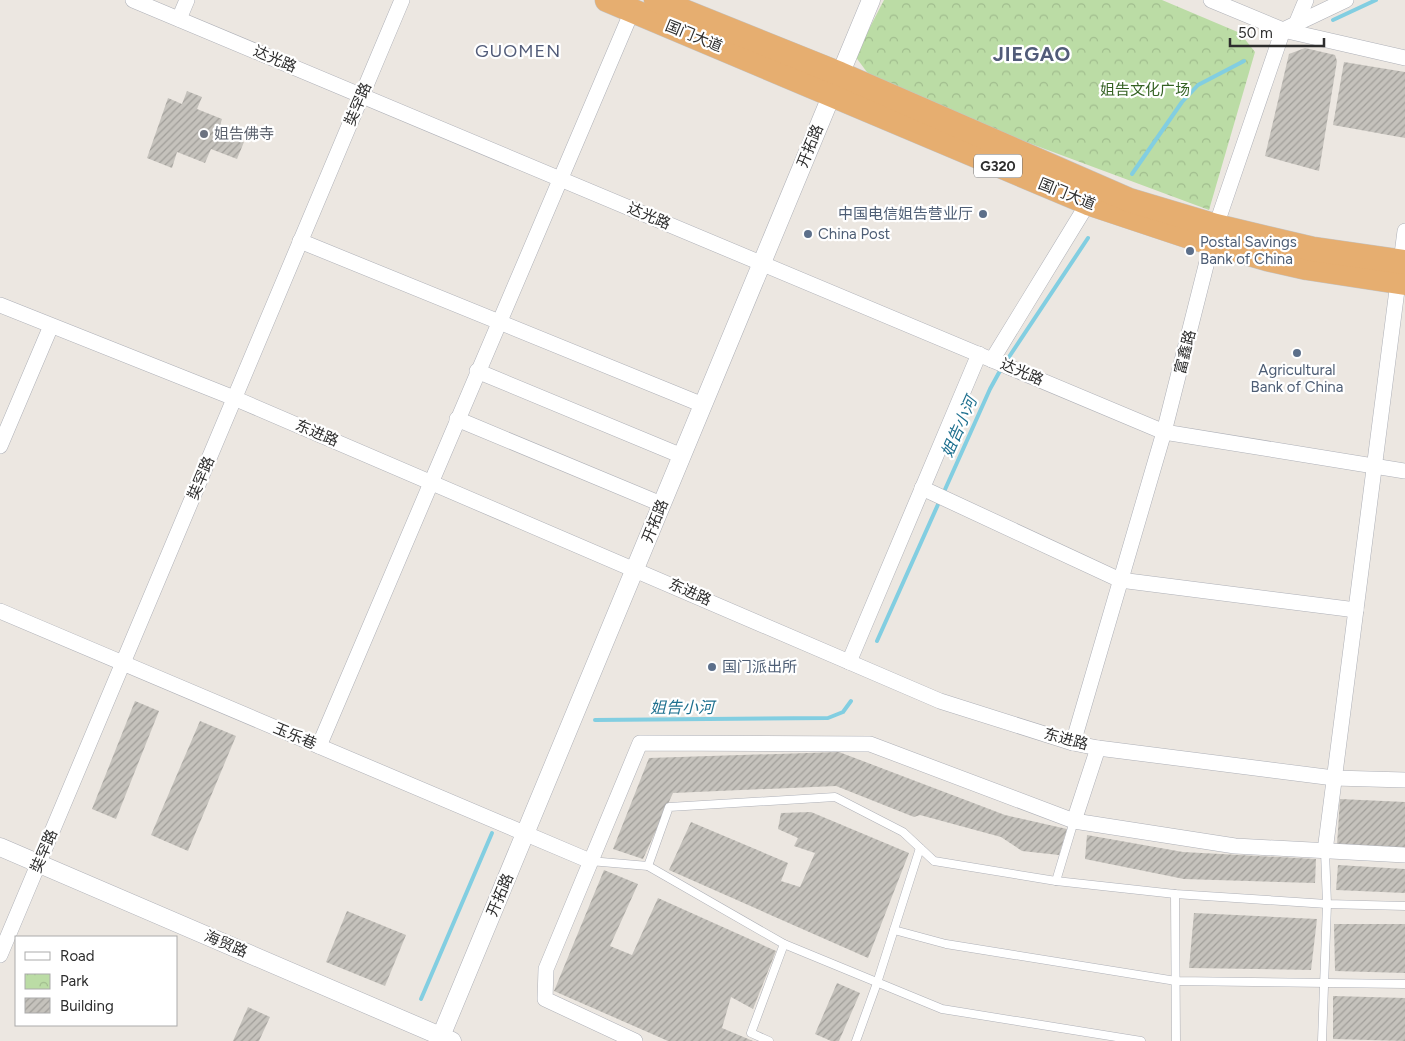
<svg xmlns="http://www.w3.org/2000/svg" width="1405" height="1041" viewBox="0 0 1405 1041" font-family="Figtree,'Noto Sans SC',sans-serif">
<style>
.park{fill:url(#park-crowns)}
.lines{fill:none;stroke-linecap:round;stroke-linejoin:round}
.stream{stroke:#82cee1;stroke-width:4}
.building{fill:url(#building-hatch)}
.service-casing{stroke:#aeb0b7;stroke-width:9}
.minor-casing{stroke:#aeb0b7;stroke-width:16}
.tertiary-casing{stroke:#aeb0b7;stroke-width:19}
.trunk-casing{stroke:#c4c4c4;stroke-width:25}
.service{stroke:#fff;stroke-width:8}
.minor{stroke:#fff;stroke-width:15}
.tertiary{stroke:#fff;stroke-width:18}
.trunk{stroke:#e6ae70;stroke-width:24}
.worship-dot{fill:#6b7280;stroke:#fff;stroke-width:2}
.service-dot{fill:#5c6f8a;stroke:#fff;stroke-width:2}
.labels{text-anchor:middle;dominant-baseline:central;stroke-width:4.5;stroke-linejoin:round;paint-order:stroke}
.shield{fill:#fff;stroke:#6c6c6c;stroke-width:1}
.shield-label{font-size:14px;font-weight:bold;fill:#2d2d2d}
.street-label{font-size:15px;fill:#2d2d2d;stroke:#fff}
.park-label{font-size:15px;fill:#356224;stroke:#fff}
.worship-label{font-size:15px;fill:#5b616d;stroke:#fff;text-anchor:start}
.service-label{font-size:15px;fill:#4e5e75;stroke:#fff;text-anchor:start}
.water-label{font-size:16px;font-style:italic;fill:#1e708f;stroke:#fff}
.quarter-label{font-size:18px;letter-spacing:1px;fill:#525c79;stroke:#fff}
.district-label{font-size:20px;font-weight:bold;letter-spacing:1px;fill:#525c79;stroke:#fff}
</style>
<defs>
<pattern id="park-crowns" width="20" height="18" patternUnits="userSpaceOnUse" patternTransform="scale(1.25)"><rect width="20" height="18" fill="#bbdca5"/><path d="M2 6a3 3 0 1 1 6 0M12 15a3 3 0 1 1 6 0" fill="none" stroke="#a1bd8e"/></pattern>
<pattern id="building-hatch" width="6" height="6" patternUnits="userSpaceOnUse" patternTransform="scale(1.25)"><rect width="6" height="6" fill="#c5c2bc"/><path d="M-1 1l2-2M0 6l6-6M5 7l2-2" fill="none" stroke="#a09e99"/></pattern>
</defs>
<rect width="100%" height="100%" fill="#ece7e1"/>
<polygon class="park" points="884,0 1162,0 1240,33 1255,52 1209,210 878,87 855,56"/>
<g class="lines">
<g class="stream">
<polyline points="1333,20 1376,0"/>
<polyline points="1132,174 1182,102 1198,85 1244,61"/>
<polyline points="1005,363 1088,238"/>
<polyline points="943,494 990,389 1001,369"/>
<polyline points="877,641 940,500"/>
<polyline points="595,720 828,718 843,712 851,701"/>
<polyline points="421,999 492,833"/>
</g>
</g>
<g class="building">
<polygon points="1305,48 1335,55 1337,61 1319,171 1265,156 1289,54"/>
<polygon points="1344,62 1405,72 1405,138 1333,125"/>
<polygon points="187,91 202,97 197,109 222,119 218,132 244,142 237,159 211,149 205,163 177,152 172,168 147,158 168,98 182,104"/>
<polygon points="135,701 159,711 116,819 92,809"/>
<polygon points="200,721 236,736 188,851 151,835"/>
<polygon points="839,752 1005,815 1067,829 1059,855 1022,851 1001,837 920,815 914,817 836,786 673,793 643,859 613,849 649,758"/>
<polygon points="1340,799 1405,802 1405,848 1337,845"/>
<polygon points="811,812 909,853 868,958 669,870 691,822 788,863 781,881 800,887 815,853 794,846 798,838 778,829 781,813"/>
<polygon points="1087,835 1183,852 1316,859 1315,883 1184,879 1085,859"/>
<polygon points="1338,865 1405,869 1405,893 1336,890"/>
<polygon points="604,870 638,884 610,946 632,955 658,898 776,951 753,1009 731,997 722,1028 753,1041 668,1041 554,991"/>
<polygon points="347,911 406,935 385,986 326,962"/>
<polygon points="1194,913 1317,919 1311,970 1189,968"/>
<polygon points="1334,924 1405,924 1405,973 1335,971"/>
<polygon points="837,983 860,993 839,1041 831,1041 815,1034"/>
<polygon points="1333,996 1405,998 1405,1041 1333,1039"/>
<polygon points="248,1007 270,1017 259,1041 233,1041"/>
</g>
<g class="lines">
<defs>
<g id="service">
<polyline points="590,861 648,866 784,944 942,1009 1141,1041"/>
<polyline points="648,866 669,807 835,797 903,832 934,861 1056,881 1175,894 1327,904 1405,906"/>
<polyline points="1056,881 1074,821"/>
<polyline points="1175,894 1176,1041"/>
<polyline points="894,930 946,944 1176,981 1405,984"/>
<polyline points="769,1041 751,1033 784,944"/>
<polyline points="856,1041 877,983 920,848"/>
<polyline points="1322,1041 1327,904 1325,851"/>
</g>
<g id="minor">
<polyline points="133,0 1164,432 1405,471"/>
<polyline points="1211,0 1283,30 1405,58"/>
<polyline points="179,19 187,0"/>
<polyline points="1296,24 1306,0"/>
<polyline points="300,241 703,405"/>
<polyline points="1401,262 1405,231"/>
<polyline points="0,305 234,398 940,701 1073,743 1098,748 1334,778 1405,780"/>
<polyline points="992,360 1088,203"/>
<polyline points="477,371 682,456"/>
<polyline points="457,419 661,504"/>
<polyline points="0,446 51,326"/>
<polyline points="922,488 1120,580 1356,610"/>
<polyline points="0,611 590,861"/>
<polyline points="849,662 979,354"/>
<polyline points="1073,743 1164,432 1216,226 1283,30 1346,0"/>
<polyline points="319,746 632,11"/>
<polyline points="1074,821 1098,748"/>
<polyline points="1325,851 1398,282"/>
<polyline points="0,955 402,0"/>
<polyline points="635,1041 545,999 546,969 640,743 870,744 1074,821 1235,846 1405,855"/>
</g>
<g id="tertiary">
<polyline points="0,847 452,1041"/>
<polyline points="439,1041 871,0"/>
</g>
<g id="trunk">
<polyline points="607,0 1088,203 1187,236 1267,259 1307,268 1405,283"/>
<polyline points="656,0 840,74 1129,200 1216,226 1313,249 1405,262"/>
</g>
</defs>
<use href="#service" class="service-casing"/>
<use href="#minor" class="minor-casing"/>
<use href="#tertiary" class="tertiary-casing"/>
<use href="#trunk" class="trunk-casing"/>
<use href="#service" class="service"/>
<use href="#minor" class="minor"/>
<use href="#tertiary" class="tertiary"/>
<use href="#trunk" class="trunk"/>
</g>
<circle class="worship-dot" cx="204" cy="134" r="5"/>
<g class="service-dot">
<circle cx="983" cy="214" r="5"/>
<circle cx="808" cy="234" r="5"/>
<circle cx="1190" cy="251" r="5"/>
<circle cx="1297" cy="353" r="5"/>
<circle cx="712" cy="667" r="5"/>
</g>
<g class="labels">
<rect class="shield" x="974" y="154.5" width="48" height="23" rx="4"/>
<g class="shield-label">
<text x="998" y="166">G320</text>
</g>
<g class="street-label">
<text transform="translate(694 36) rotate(22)">国门大道</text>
<text transform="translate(275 59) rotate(23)">达光路</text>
<text transform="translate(358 104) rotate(-67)">奘罕路</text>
<text transform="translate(810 146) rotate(-68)">开拓路</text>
<text transform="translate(1067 194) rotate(22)">国门大道</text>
<text transform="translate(649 216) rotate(23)">达光路</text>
<text transform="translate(1185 352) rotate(-76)">富鑫路</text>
<text transform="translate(1022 372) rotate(23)">达光路</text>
<text transform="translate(317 433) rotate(23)">东进路</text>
<text transform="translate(201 478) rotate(-67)">奘罕路</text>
<text transform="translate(655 521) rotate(-68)">开拓路</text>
<text transform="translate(690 592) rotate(24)">东进路</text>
<text transform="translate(295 736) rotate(23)">玉乐巷</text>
<text transform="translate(1066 739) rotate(15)">东进路</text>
<text transform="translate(44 851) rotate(-67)">奘罕路</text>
<text transform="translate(500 895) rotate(-67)">开拓路</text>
<text transform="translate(226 944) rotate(23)">海贸路</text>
</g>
<g class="park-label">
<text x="1145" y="90">姐告文化广场</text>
</g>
<g class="worship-label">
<text x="214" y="134">姐告佛寺</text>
</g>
<g class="service-label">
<text x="973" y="214" text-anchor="end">中国电信姐告营业厅</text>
<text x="818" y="234">China Post</text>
<text x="1200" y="242">Postal Savings<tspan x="1200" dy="17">Bank of China</tspan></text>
<text x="1297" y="370" text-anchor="middle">Agricultural<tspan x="1297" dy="17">Bank of China</tspan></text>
<text x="722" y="667">国门派出所</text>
</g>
<g class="water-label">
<text transform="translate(959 427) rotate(-66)">姐告小河</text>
<text x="682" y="707">姐告小河</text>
</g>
<g class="quarter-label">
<text x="518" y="51">GUOMEN</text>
</g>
<g class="district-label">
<text x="1032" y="54">JIEGAO</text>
</g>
</g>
<rect x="15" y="936" width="162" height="90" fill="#ffffff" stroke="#ababab"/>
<rect x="25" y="952" width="25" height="8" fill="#ffffff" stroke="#ababab"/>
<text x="60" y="961" font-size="15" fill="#2d2d2d">Road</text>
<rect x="25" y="974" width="25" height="15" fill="url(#park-crowns)" stroke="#ababab"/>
<text x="60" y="986" font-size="15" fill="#2d2d2d">Park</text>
<rect x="25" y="998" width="25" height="15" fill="url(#building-hatch)" stroke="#ababab"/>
<text x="60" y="1011" font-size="15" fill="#2d2d2d">Building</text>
<path d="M1230 38v8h94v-8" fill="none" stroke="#2d2d2d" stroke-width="2.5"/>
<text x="1238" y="38" font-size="15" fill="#2d2d2d" stroke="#ffffff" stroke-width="4" paint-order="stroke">50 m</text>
</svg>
